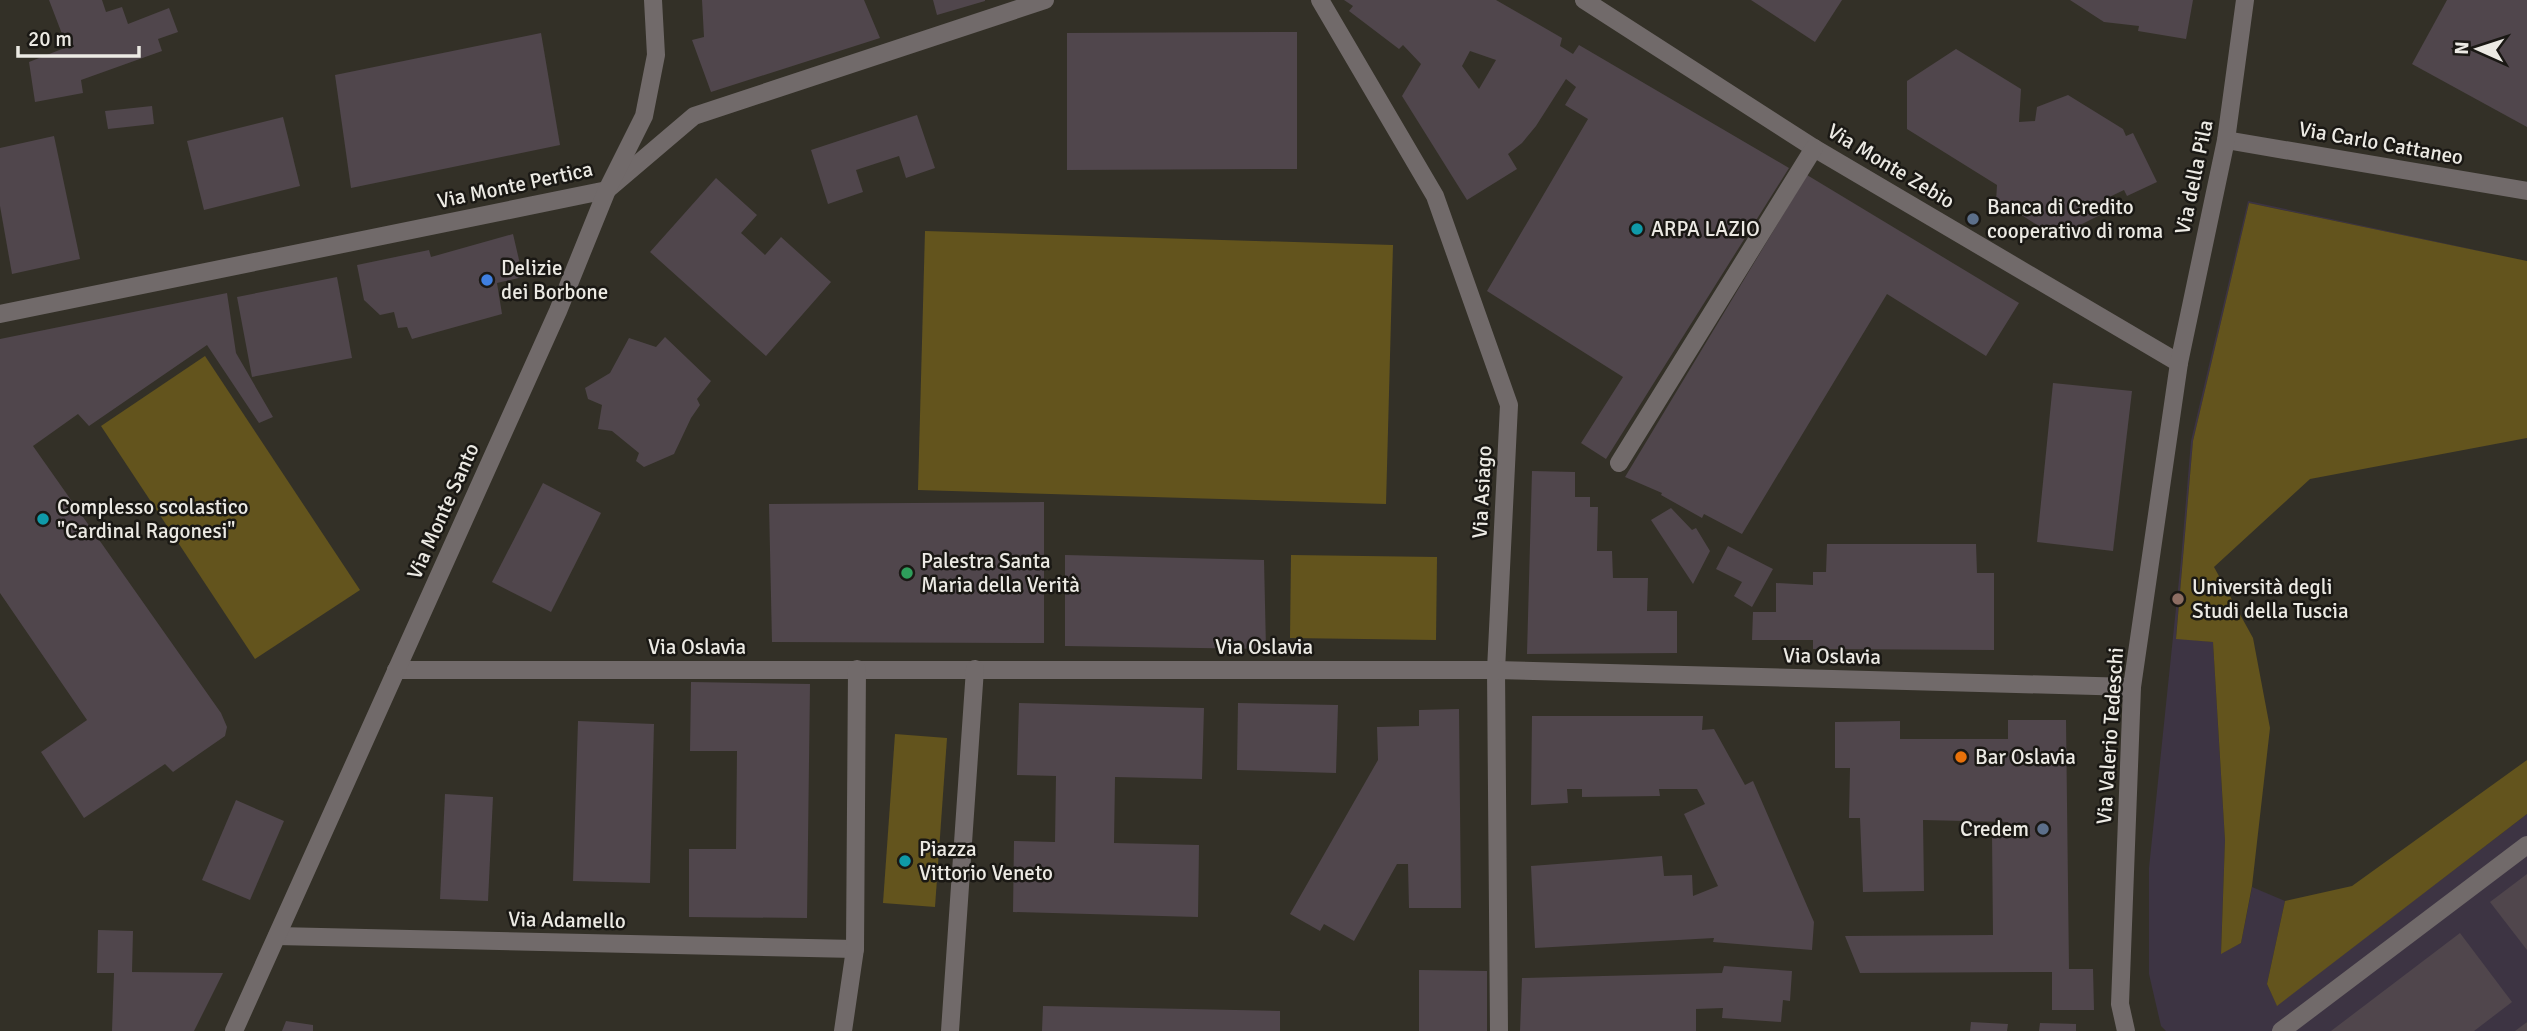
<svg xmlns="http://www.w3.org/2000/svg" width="2527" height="1031" viewBox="0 0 2527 1031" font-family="Signika,sans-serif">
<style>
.education{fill:#3d3443}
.green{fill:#63541d}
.building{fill:#50464c;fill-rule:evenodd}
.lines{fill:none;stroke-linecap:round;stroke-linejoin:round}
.lane{stroke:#716a6a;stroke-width:18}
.street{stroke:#716a6a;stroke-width:18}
.service-dot{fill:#5c6f8a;stroke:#1a1814;stroke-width:2.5}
.culture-dot{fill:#0f9aa8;stroke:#1a1814;stroke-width:2.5}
.shop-dot{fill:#3f7fe0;stroke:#1a1814;stroke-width:2.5}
.leisure-dot{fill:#2e9e5b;stroke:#1a1814;stroke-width:2.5}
.education-dot{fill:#8d6e63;stroke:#1a1814;stroke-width:2.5}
.food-dot{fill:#e8710a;stroke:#1a1814;stroke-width:2.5}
.labels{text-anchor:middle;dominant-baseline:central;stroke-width:5;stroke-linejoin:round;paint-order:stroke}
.street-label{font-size:21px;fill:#eceae4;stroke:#1a1814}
.poi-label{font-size:21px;fill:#eceae4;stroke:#1a1814;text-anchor:start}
</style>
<rect width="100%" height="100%" fill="#333027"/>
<polygon class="education" points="2248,201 2527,261 2249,203 2193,441 2176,638 2213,642 2225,840 2221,953 2241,943 2252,887 2285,901 2267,984 2277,1005 2527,814 2527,1022 2517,1031 2166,1031 2161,1026 2149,974 2149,868 2181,560 2191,441"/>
<g class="green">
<polygon points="2249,203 2527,261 2527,438 2310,479 2214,567 2253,638 2270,728 2252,886 2241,943 2221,954 2225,840 2213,642 2176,639 2193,441"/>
<polygon points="925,231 1393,245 1386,504 918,490"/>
<polygon points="205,356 360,590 255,659 101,426"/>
<polygon points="1291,555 1437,557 1436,640 1290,638"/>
<polygon points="895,734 947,738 935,907 883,903"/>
<polygon points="2527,760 2527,814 2277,1006 2267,984 2285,901 2352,886"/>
</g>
<g class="building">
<polygon points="49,0 102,0 106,12 122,7 128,24 169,8 178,32 158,39 162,51 81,80 83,93 35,102 29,62 67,47"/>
<polygon points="702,0 864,0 880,38 711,92 692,40 704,37"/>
<polygon points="933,0 985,0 985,1 937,15"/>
<path d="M 1344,0 L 1496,0 L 1562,38 L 1560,46 L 1573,54 L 1579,45 L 1789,168 L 1606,459 L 1581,443 L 1623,377 L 1487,291 L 1588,119 L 1565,105 L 1576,87 L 1566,79 L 1536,126 L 1522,143 L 1508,154 L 1517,169 L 1467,200 L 1402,96 L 1421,64 L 1403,45 L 1399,49 L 1349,11 L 1353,6 ZM 1470,51 L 1496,60 L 1479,89 L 1462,66 Z"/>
<polygon points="1751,0 1842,0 1815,42"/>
<polygon points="2070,0 2193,0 2186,39 2138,31 2139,26 2104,22"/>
<polygon points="2447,0 2527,0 2527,127 2412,64"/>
<polygon points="1297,32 1297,169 1067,170 1067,33"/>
<polygon points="541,33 560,145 351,188 335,75"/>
<polygon points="1956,49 2021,89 2019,122 2035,121 2037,107 2068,95 2123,129 2126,136 2133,133 2157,182 2127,196 2124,190 2101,201 2106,212 2056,237 2001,202 1996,202 1997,185 1907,129 1907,81"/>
<polygon points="152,106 154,124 108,129 105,111"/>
<polygon points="917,115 935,168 906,178 899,156 856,170 863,192 828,204 811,150"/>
<polygon points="283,117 300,186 204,210 187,141"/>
<polygon points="54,136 80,259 12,274 0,206 0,148"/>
<polygon points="1807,175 2019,303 1986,356 1887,294 1742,534 1704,514 1702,518 1661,495 1662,493 1625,477"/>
<polygon points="716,178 757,215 741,233 765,255 781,237 831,282 766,356 650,252"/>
<polygon points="513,234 523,277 497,283 502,314 412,339 407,327 398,328 394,312 380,315 364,300 357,265 429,250 431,257"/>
<polygon points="337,277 352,358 252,377 237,297"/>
<polygon points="227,293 236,353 273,417 259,423 207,345 89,426 78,414 33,446 221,713 227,727 225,736 173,772 165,764 84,818 41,752 87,720 0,593 0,339"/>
<polygon points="665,337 711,381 697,399 700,405 691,418 674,454 644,467 636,461 639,453 612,431 598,429 602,405 588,399 585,388 610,373 629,338 656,347"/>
<polygon points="2053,383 2132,391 2113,551 2037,542"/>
<polygon points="1532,471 1575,472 1575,497 1590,497 1590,507 1598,507 1597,551 1612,551 1613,578 1648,578 1647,611 1677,611 1677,653 1527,654"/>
<polygon points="543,483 601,513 551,612 492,582"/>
<polygon points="1044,502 1044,643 772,642 769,504"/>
<polygon points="1671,508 1692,530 1696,528 1710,551 1693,584 1651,520"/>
<polygon points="1827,544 1976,544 1977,573 1994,573 1994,650 1813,649 1813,640 1752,640 1753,612 1776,612 1776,583 1813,585 1813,572 1826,572"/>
<polygon points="1728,546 1773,569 1752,607 1734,596 1742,582 1716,569"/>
<polygon points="1065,555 1264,560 1266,649 1065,646"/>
<polygon points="691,682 810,684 807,918 689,917 689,849 736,849 737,751 690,751"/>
<polygon points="1019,703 1204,708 1202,779 1115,777 1114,843 1199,845 1198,917 1013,912 1014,841 1055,842 1056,776 1017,775"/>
<polygon points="1238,703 1338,705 1336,773 1237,770"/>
<polygon points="1459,709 1461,908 1409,908 1408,864 1397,864 1354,941 1324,924 1320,931 1290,914 1378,760 1377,727 1419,726 1419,710"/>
<polygon points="1532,716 1703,716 1702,730 1714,729 1745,785 1753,781 1814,922 1812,950 1713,942 1714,938 1535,948 1531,866 1662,856 1664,876 1692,875 1693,896 1718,886 1684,814 1705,804 1697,789 1659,789 1660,796 1582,797 1582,789 1567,789 1568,803 1531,805"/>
<polygon points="2008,720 2066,720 2069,969 2093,969 2094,1010 2052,1010 2052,972 1860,973 1845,936 1993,935 1992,834 2008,835 2008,822 1923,820 1924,891 1863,892 1860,818 1849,818 1850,768 1835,768 1835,722 1900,721 1900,739 2008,739"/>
<polygon points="578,721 654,724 650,883 573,881"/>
<polygon points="445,794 493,797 488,901 440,899"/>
<polygon points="236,800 284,821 250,900 202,880"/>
<polygon points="2527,874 2527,950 2490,902"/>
<polygon points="98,930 133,931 132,972 223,973 194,1031 112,1031 114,973 97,973"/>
<polygon points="2460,933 2512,1002 2474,1031 2331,1031"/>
<polygon points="1724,966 1792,971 1790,1001 1783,1000 1781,1022 1722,1018 1723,1008 1696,1009 1696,1031 1520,1031 1522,978 1722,973"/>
<polygon points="1419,970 1487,971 1487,1031 1419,1031"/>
<polygon points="1043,1006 1280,1011 1280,1031 1042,1031"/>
<polygon points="286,1021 313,1025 313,1031 282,1031"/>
<polygon points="1971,1022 2008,1024 2007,1031 1970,1031"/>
<polygon points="2527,1022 2527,1031 2515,1031"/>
<polygon points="2040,1023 2076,1024 2076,1031 2039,1031"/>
</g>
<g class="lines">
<polyline class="lane" points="2281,1031 2527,845"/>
<g class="street">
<polyline points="1320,0 1435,196 1509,405 1496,670 1499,1031"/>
<polyline points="1584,0 1814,148 2179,363"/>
<polyline points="2226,140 2527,191"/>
<polyline points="0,314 607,190 694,116 1045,0"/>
<polyline points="1619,463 1814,148"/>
<polyline points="396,670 1496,670 2132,687"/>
<polyline points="277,936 855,949"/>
<polyline points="234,1031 558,311 607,190 644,116 656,55 653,0"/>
<polyline points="843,1031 855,949 857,669"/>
<polyline points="950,1031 975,669"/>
<polyline points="2126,1031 2120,1004 2132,687 2179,363 2226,140 2245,0"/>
</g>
</g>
<g class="service-dot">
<circle cx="1973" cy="219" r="7"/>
<circle cx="2043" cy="829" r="7"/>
</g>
<g class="culture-dot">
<circle cx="1637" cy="229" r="7"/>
<circle cx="43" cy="519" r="7"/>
<circle cx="905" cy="861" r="7"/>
</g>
<circle class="shop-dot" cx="487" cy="280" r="7"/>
<circle class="leisure-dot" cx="907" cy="573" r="7"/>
<circle class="education-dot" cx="2178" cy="599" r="7"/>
<circle class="food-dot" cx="1961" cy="757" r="7"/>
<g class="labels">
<g class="street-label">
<text transform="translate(2381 143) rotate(10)">Via Carlo Cattaneo</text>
<text transform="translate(1891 166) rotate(31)">Via Monte Zebio</text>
<text transform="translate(2194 177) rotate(-78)">Via della Pila</text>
<text transform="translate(515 185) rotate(-12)">Via Monte Pertica</text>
<text transform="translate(1482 492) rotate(-87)">Via Asiago</text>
<text transform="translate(443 511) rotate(-66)">Via Monte Santo</text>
<text x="697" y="647">Via Oslavia</text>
<text x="1264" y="647">Via Oslavia</text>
<text transform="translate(1832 656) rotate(1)">Via Oslavia</text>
<text transform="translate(2110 736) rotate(-86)">Via Valerio Tedeschi</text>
<text transform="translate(567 920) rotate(1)">Via Adamello</text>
</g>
<g class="poi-label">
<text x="1987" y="207">Banca di Credito<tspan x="1987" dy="24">cooperativo di roma</tspan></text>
<text x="1651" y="229">ARPA LAZIO</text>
<text x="501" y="268">Delizie<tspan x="501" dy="24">dei Borbone</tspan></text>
<text x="57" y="507">Complesso scolastico<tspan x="57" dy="24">"Cardinal Ragonesi"</tspan></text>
<text x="921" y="561">Palestra Santa<tspan x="921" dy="24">Maria della Verità</tspan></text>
<text x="2192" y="587">Università degli<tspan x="2192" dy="24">Studi della Tuscia</tspan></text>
<text x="1975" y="757">Bar Oslavia</text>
<text x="2029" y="829" text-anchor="end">Credem</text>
<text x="919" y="849">Piazza<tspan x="919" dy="24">Vittorio Veneto</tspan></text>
</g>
</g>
<g transform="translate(2478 49) rotate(273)" stroke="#1a1814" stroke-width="5" paint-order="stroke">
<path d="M0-5L12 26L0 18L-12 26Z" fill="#eceae4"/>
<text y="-10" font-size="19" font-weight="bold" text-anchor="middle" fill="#eceae4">N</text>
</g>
<path d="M18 46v10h121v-10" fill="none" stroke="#eceae4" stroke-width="3.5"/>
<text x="28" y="46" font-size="21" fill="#eceae4" stroke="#1a1814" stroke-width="5" paint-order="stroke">20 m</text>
</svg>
